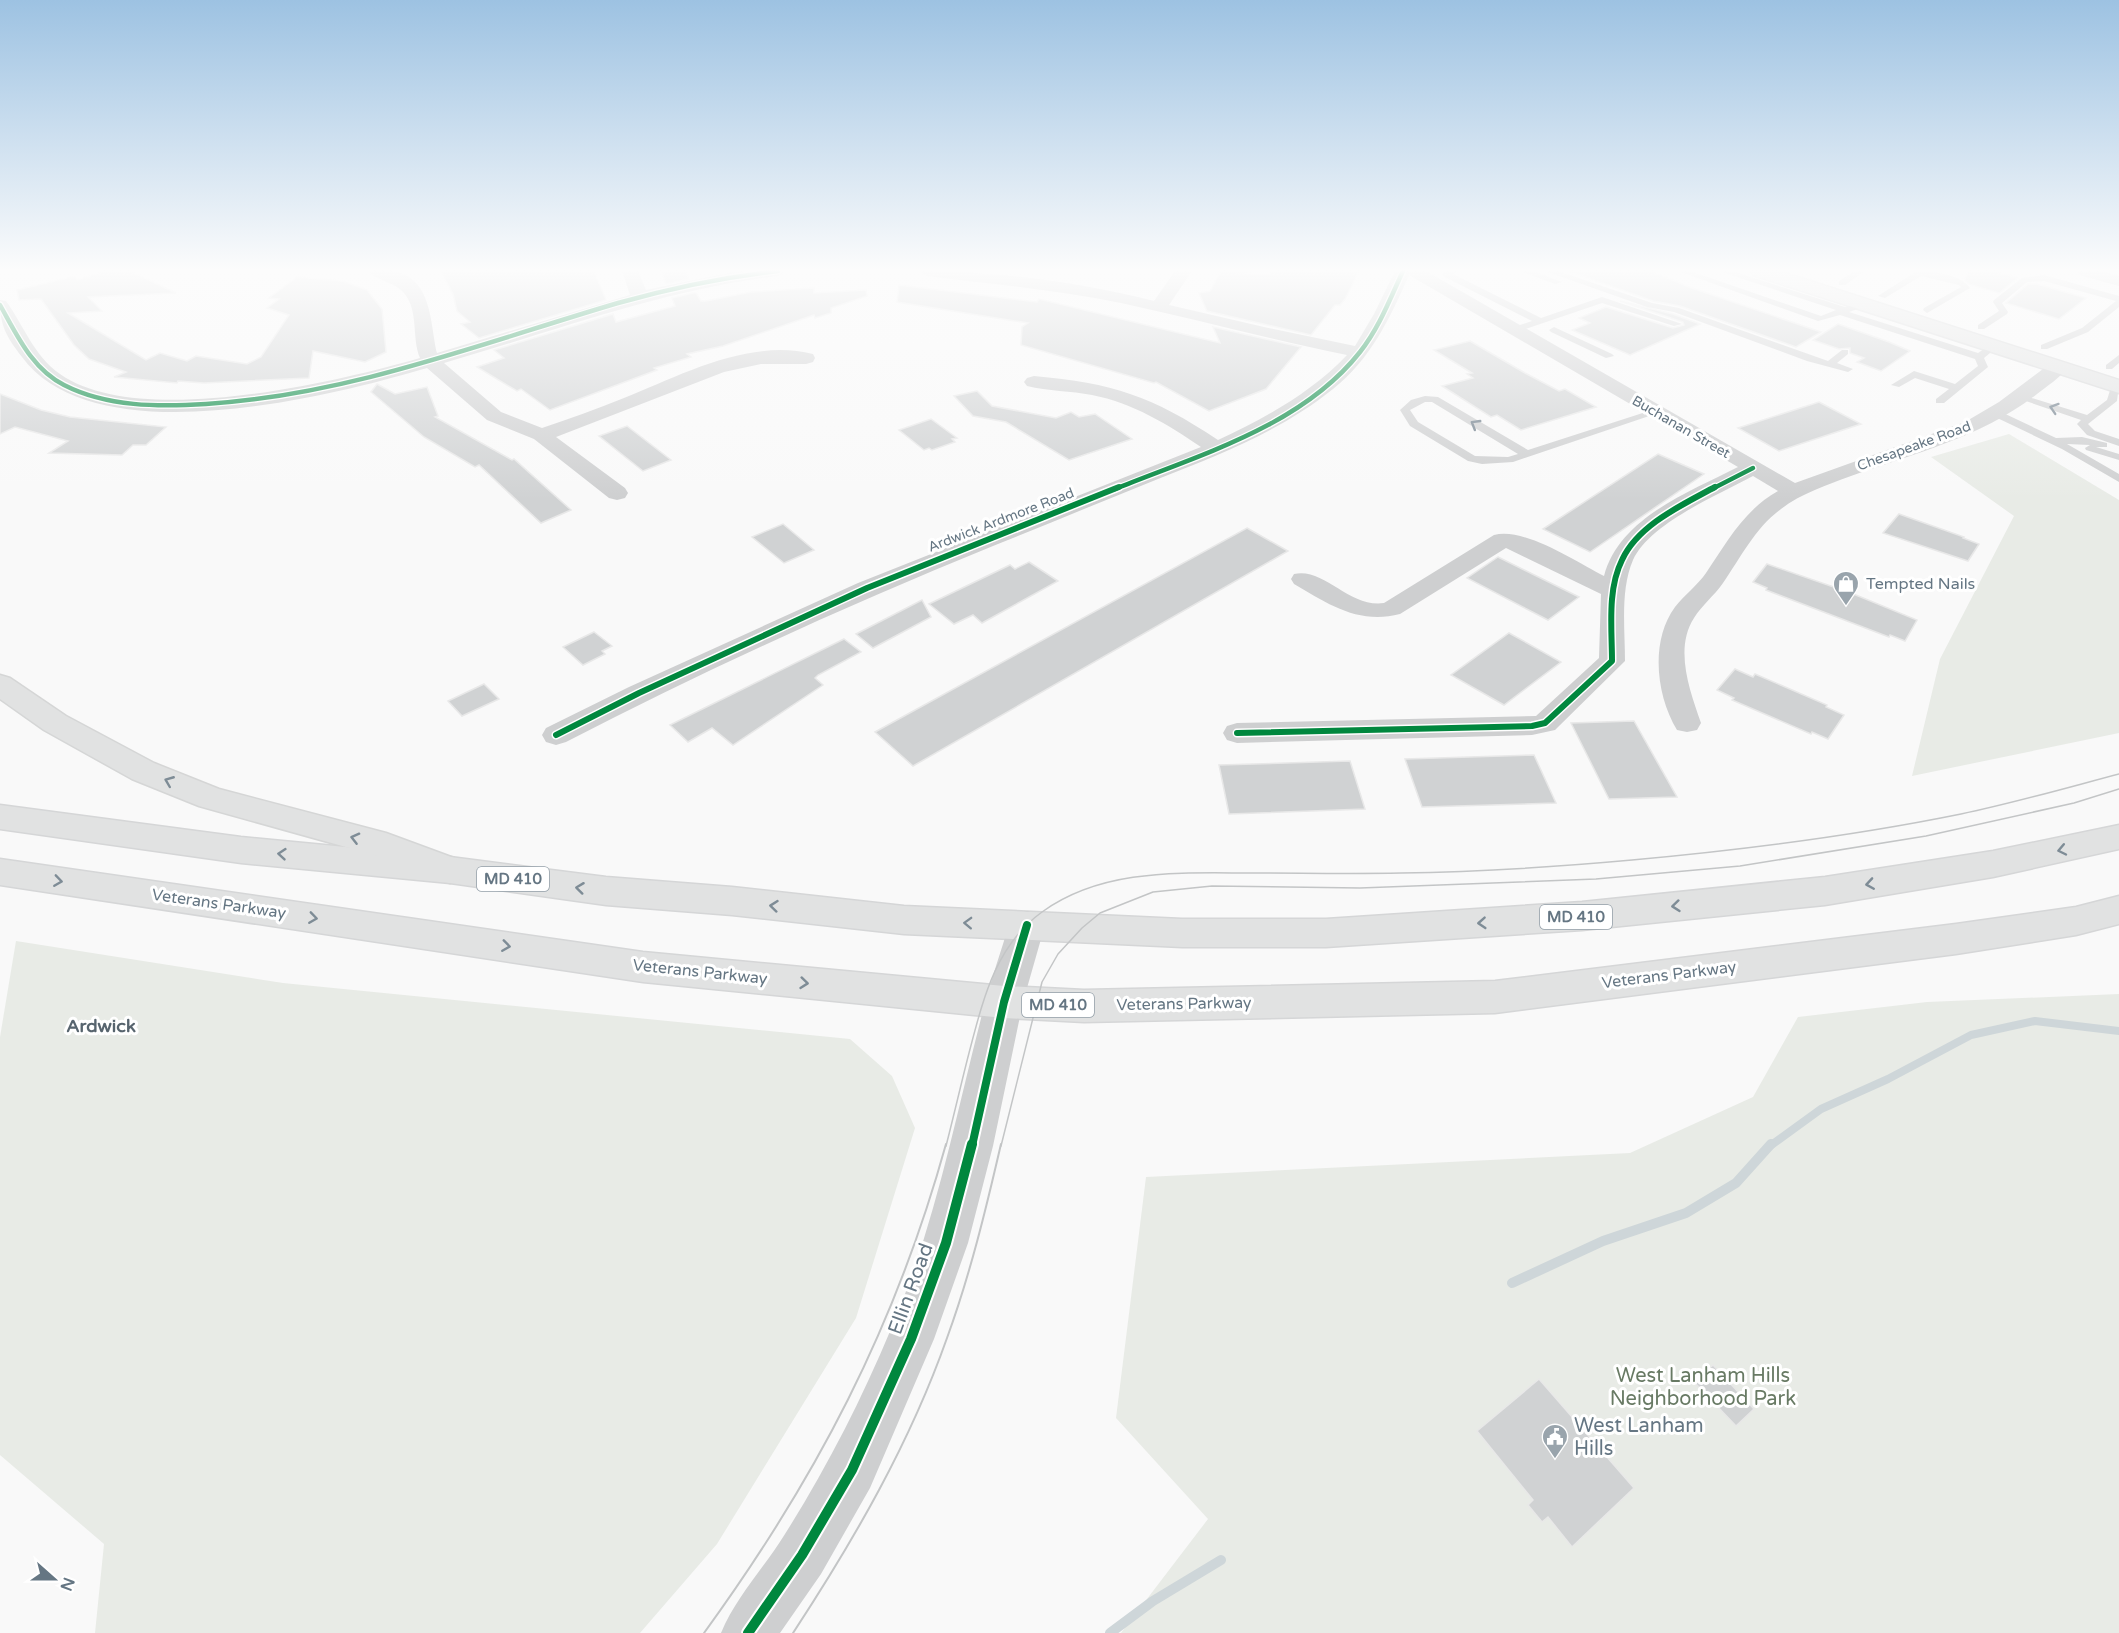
<svg xmlns="http://www.w3.org/2000/svg" width="2119" height="1633" viewBox="0 0 2119 1633" font-family="'Varela Round',sans-serif">
<style>
.green{fill:#e8ebe6}
.lines{fill:none;stroke-linecap:round;stroke-linejoin:round}
.stream-far1{stroke:#ced6d9;stroke-width:8}
.stream{stroke:#ced6d9;stroke-width:10}
.building{fill:#d0d2d3;stroke:#e8e8e8;stroke-width:1.5}
.primary-casing{stroke:#d5d6d7;stroke-width:3}
.motorway-casing{stroke:#d5d6d6;stroke-width:3}
.service{fill:#cecfd0;fill-rule:evenodd}
.minor{fill:#cecfd0;fill-rule:evenodd}
.tertiary{fill:#cecfd0;fill-rule:evenodd}
.primary{fill:#e1e2e2;fill-rule:evenodd}
.motorway{fill:#e1e2e2;fill-rule:evenodd}
.tram-far1{stroke:#c3c5c6;stroke-width:1.5}
.tram{stroke:#c3c5c6;stroke-width:2}
.cycleway-far3-casing{stroke:#fff;stroke-width:7}
.cycleway-far2-casing{stroke:#fff;stroke-width:9}
.cycleway-far1-casing{stroke:#fff;stroke-width:12}
.cycleway-casing{stroke:#fff;stroke-width:14}
.cycleway-far3{stroke:#00873e;stroke-width:4.5}
.cycleway-far2{stroke:#00873e;stroke-width:6}
.cycleway-far1{stroke:#00873e;stroke-width:8}
.cycleway{stroke:#00873e;stroke-width:10}
.oneway{stroke:#707f8b}
.oneway2{stroke:#7e8c96}
.labels{text-anchor:middle;dominant-baseline:central;stroke-width:6;stroke-linejoin:round;paint-order:stroke}
.far-street-label{font-size:14px;fill:#657683;stroke:#fff}
.shield{fill:#fff;stroke:#939fa8;stroke-width:1.5}
.shield-label{font-size:15px;font-weight:bold;fill:#657683}
.poi-label{font-size:16px;fill:#657683;stroke:#fff;text-anchor:start}
.street-label{font-size:16px;fill:#657683;stroke:#fff}
.neighbourhood-label{font-size:18px;font-weight:bold;fill:#57646e;stroke:#fff}
.near-street-label{font-size:20px;fill:#657683;stroke:#fff}
.near-park-label{font-size:20px;fill:#687a64;stroke:#fff}
.near-poi-label{font-size:20px;fill:#657683;stroke:#fff;text-anchor:start}
</style>
<rect width="100%" height="100%" fill="#f9f9f9"/>
<g class="green">
<polygon points="2009,434 2119,500 2119,733 1912,776 1940,659 2014,516 1931,457"/>
<polygon points="16,941 283,983 850,1039 892,1076 915,1128 856,1318 717,1544 640,1633 95,1633 104,1544 0,1455 0,1037"/>
<polygon points="2119,994 2119,1633 1121,1633 1208,1519 1116,1418 1146,1177 1630,1153 1753,1097 1798,1017 1927,1002"/>
</g>
<g class="lines">
<polyline class="stream-far1" points="1770,1146 1821,1109 1888,1079 1971,1035 2035,1021 2119,1031"/>
<g class="stream">
<polyline points="1512,1283 1603,1241 1686,1213 1736,1183 1771,1144"/>
<polyline points="1110,1633 1153,1601 1221,1560"/>
</g>
</g>
<g class="building">
<polygon points="104,271 130,271 176,293 88,297 102,311 68,313 146,360 160,353 187,361 196,356 247,364 261,357 289,315 267,308 279,299 269,298 297,277 342,281 367,290 382,309 386,352 365,362 313,351 309,378 204,383 178,381 177,383 114,377 126,372 89,359 74,345 41,299 19,300 17,290 75,276 77,280"/>
<polygon points="441,271 594,271 606,300 479,338 461,324 470,322 457,311 453,294"/>
<polygon points="661,271 685,271 689,279 666,284"/>
<polygon points="1221,271 1270,275 1270,271 1359,271 1345,299 1340,305 1335,305 1311,335 1207,311 1199,293 1210,291"/>
<polygon points="1568,271 1651,271 1689,287 1821,332 1796,347 1680,306 1653,301"/>
<polygon points="1968,271 1994,271 2018,278 1999,293 1969,284 1965,280"/>
<polygon points="2028,284 2037,284 2086,298 2059,319 2006,303"/>
<polygon points="899,285 1037,302 1039,299 1220,343 1213,327 1301,347 1266,389 1209,411 1156,382 1154,383 1021,345 1022,327 1028,323 897,302"/>
<polygon points="814,288 814,293 866,290 867,296 831,308 831,313 815,318 814,315 723,346 687,354 691,357 654,368 657,370 550,410 521,389 517,391 477,367 504,358 494,350 613,314 616,322 675,306 672,298 693,293 696,293 701,301 706,301 751,292"/>
<polygon points="1620,301 1673,314 1700,324 1630,355 1572,330 1590,323 1579,318 1606,307 1673,328 1684,325 1683,322"/>
<polygon points="1838,324 1889,342 1910,351 1881,371 1857,362 1864,358 1850,353 1850,348 1839,349 1813,340"/>
<polygon points="1470,341 1525,373 1559,391 1565,389 1596,407 1521,430 1497,415 1491,417 1442,386 1473,378 1467,374 1472,373 1434,350"/>
<polygon points="377,384 395,394 427,387 438,416 435,417 512,460 514,459 571,510 541,523 479,465 475,467 424,437 371,392"/>
<polygon points="977,391 992,406 1056,418 1071,412 1079,417 1095,414 1132,439 1069,460 1006,422 973,416 954,396"/>
<polygon points="0,394 41,410 70,417 166,427 146,445 133,445 122,455 49,453 68,441 15,427 0,434"/>
<polygon points="1819,402 1861,424 1779,451 1738,428"/>
<polygon points="931,419 957,438 952,439 955,442 932,450 929,448 924,450 899,430"/>
<polygon points="627,426 671,460 643,471 599,436"/>
<polygon points="1658,454 1704,474 1590,552 1543,529"/>
<polygon points="1899,514 1964,537 1963,538 1979,544 1968,561 1883,533"/>
<polygon points="783,524 814,550 784,563 752,537"/>
<polygon points="1247,528 1288,551 913,766 875,732"/>
<polygon points="1498,557 1579,597 1548,620 1467,578"/>
<polygon points="1029,562 1058,581 982,623 973,615 954,624 929,604 1010,565 1015,569"/>
<polygon points="1767,564 1851,593 1917,620 1905,641 1890,635 1889,637 1766,590 1767,588 1753,582"/>
<polygon points="922,600 931,617 873,648 856,634"/>
<polygon points="594,632 612,646 602,651 605,654 583,665 563,647"/>
<polygon points="1509,633 1561,662 1504,705 1451,675"/>
<polygon points="844,639 861,652 818,675 815,678 823,685 733,745 712,728 688,742 670,725"/>
<polygon points="1735,669 1753,677 1755,674 1827,705 1826,707 1844,715 1828,739 1812,732 1811,734 1732,700 1734,698 1717,690"/>
<polygon points="484,684 499,699 462,716 448,701"/>
<polygon points="1634,721 1677,797 1609,799 1571,723"/>
<polygon points="1534,755 1556,803 1422,807 1405,759"/>
<polygon points="1350,761 1365,809 1229,814 1219,765"/>
<polygon points="1713,1365 1754,1409 1736,1426 1694,1382"/>
<polygon points="1539,1379 1634,1488 1572,1547 1548,1517 1542,1522 1528,1505 1533,1500 1477,1431"/>
</g>
<g class="lines">
<defs>
<g id="primary">
<polygon points="1751,271 1779,271 2119,380 2119,393 1753,275"/>
<polygon points="0,805 241,837 450,857 606,877 732,887 904,906 1182,919 1326,919 1582,902 1825,877 1993,851 2119,825 2119,849 1993,877 1825,905 1582,930 1326,947 1182,947 904,934 732,915 606,905 450,883 241,863 0,829"/>
<polygon points="0,859 643,952 1004,986 1084,990 1495,981 1956,924 2076,907 2119,896 2119,924 2076,935 1956,954 1495,1013 1084,1022 1004,1018 643,982 0,885"/>
</g>
<polygon id="motorway" points="0,675 10,678 66,716 154,763 219,789 386,833 462,861 467,870 462,879 450,883 378,856 199,806 132,779 44,730 0,699"/>
</defs>
<use href="#primary" class="primary-casing"/>
<use href="#motorway" class="motorway-casing"/>
<g class="service">
<polygon points="1446,271 1457,271 1453,274 1541,318 1602,297 1682,324 1674,326 1602,303 1514,333 1509,330 1511,328 1532,321 1443,276 1442,274"/>
<polygon points="1520,271 1533,271 1562,282 1555,284"/>
<polygon points="1545,271 1558,271 1652,303 1679,308 1828,361 1842,350 1848,350 1848,354 1837,363 1853,369 1848,372 1807,361 1674,312 1647,307"/>
<polygon points="1678,271 1690,271 1821,316 1836,310 1719,271 1732,271 1845,307 1866,302 1866,306 1849,312 1978,353 1984,349 1990,349 1990,353 1984,358 1988,367 1944,403 1936,403 1936,399 1949,389 1915,378 1899,387 1891,385 1914,371 1955,384 1978,366 1975,359 1840,315 1818,321"/>
<polygon points="1855,271 1865,271 1845,285 1839,285 1839,281"/>
<path d="M 1917,271 C 1933,271 1960,274 1970,288 L 1927,313 L 1923,310 L 1924,308 L 1961,287 L 1959,285 L 1921,276 L 1885,298 L 1878,296 Z"/>
<polygon points="2044,275 2119,296 2119,307 2088,332 2047,349 2041,349 2041,345 2082,328 2116,301 2044,281 2027,282 2002,303 2008,312 2007,314 1984,329 1978,329 1978,325 1999,311 1993,302 1994,300 2022,278"/>
<polygon points="1554,327 1612,354 1614,356 1606,358 1551,332 1549,330"/>
<polygon points="2119,355 2119,363 2112,369 2106,369 2106,365"/>
<polygon points="2112,384 2119,385 2117,401 2088,424 2095,431 2119,439 2119,446 2087,435 2077,424 2081,420 2014,397 2019,394 2087,415 2107,400"/>
<path d="M 1425,396 L 1438,397 L 1528,450 L 1652,410 L 1661,412 L 1513,462 L 1482,464 L 1468,461 L 1410,426 L 1400,410 L 1411,400 ZM 1425,402 L 1432,402 L 1518,454 L 1508,457 L 1475,456 L 1418,422 L 1410,410 Z"/>
<polygon points="1991,411 1999,411 2056,438 2082,437 2107,443 2107,447 2096,447 2119,454 2119,460 2086,450 2085,448 2090,445 2067,444 2119,474 2119,482 2062,449 1991,415"/>
</g>
<g class="minor">
<path d="M 368,271 C 375,271 384,270 392,271 C 433,277 430,324 437,353 L 630,295 L 622,271 L 638,271 L 646,290 L 738,271 L 786,271 L 778,276 C 662,290 555,331 444,363 L 501,412 L 542,428 C 569,419 597,409 624,398 C 681,375 749,338 813,354 L 815,358 L 813,362 L 806,364 L 761,364 L 724,372 L 556,437 L 625,488 L 628,493 L 625,498 L 617,500 L 609,498 L 534,439 L 487,420 L 427,368 C 328,397 95,456 22,357 C 6,336 0,326 0,300 L 6,301 C 24,326 34,356 60,374 C 138,429 333,383 420,358 C 411,337 420,307 401,290 C 391,281 375,280 368,271 Z"/>
<path d="M 919,271 C 998,271 1077,282 1154,301 L 1175,271 L 1192,271 L 1169,305 L 1264,327 L 1355,346 L 1374,314 L 1395,271 L 1426,271 L 1795,483 L 1965,422 L 1999,402 L 2051,363 L 2065,363 L 2068,367 C 2060,378 2047,386 2037,394 C 1982,437 1916,453 1851,476 C 1827,485 1802,493 1781,509 C 1755,528 1741,557 1723,583 C 1714,596 1702,605 1694,618 C 1674,649 1690,691 1701,723 L 1697,730 L 1687,732 L 1677,730 C 1656,695 1650,641 1675,607 C 1684,595 1697,586 1706,573 C 1727,542 1744,510 1778,491 L 1753,476 C 1718,495 1650,523 1633,560 C 1620,590 1625,629 1625,661 L 1555,730 L 1532,735 L 1237,743 L 1227,740 L 1223,733 L 1227,726 L 1237,723 L 1536,716 L 1599,658 L 1601,594 L 1506,548 L 1400,614 C 1359,625 1328,604 1294,584 L 1291,579 L 1294,574 C 1324,567 1349,608 1384,603 L 1494,535 C 1525,527 1576,562 1604,576 C 1619,518 1689,492 1738,467 L 1409,275 C 1390,318 1371,359 1333,389 C 1281,431 1219,455 1158,479 C 1103,501 1048,524 993,546 C 848,605 705,670 566,742 L 556,745 L 546,742 L 542,735 L 546,728 L 629,687 L 858,583 L 1201,447 C 1167,424 1133,403 1092,395 C 1071,391 1048,391 1027,386 L 1024,382 L 1027,378 L 1034,376 C 1113,383 1152,396 1218,440 C 1265,418 1311,393 1347,355 C 1271,340 1196,319 1121,303 C 1057,290 991,284 927,276 Z"/>
<polygon points="2077,271 2103,271 2119,276 2119,286 2079,275"/>
</g>
<path class="tertiary" d="M 1027,911 L 1040,915 L 1045,925 L 1023,1002 L 993,1146 L 968,1243 L 934,1339 L 870,1488 L 821,1574 L 780,1633 L 721,1633 C 736,1597 764,1568 785,1534 C 826,1469 861,1401 891,1329 C 936,1224 956,1113 985,1003 C 992,977 1001,951 1009,925 L 1014,915 Z"/>
<use href="#primary" class="primary"/>
<use href="#motorway" class="motorway"/>
<g class="tram-far1">
<path d="M 946,1146 C 954,1115 961,1084 969,1053 C 983,1000 995,946 1042,912 C 1103,868 1180,873 1252,873 C 1301,873 1351,874 1401,873 C 1478,872 1555,867 1632,860 C 1742,850 1853,836 1961,814 C 2014,803 2066,788 2119,774"/>
<polyline points="1001,1146 1042,982 1058,954 1082,928 1100,913 1153,892 1212,886 1360,888 1596,879 1740,866 1926,836 2074,803 2119,789"/>
</g>
<g class="tram">
<path d="M 704,1633 C 816,1479 895,1328 946,1144"/>
<path d="M 793,1633 C 854,1540 910,1443 947,1338 C 970,1275 986,1209 1001,1144"/>
</g>
<defs>
<g id="cycleway-far3">
<path d="M 0,305 C 17,335 32,369 64,385 C 107,407 159,407 206,404 C 349,395 482,343 618,303 C 671,288 724,277 778,271"/>
<path d="M 1115,489 C 1199,455 1302,426 1360,352 C 1379,328 1390,299 1403,271"/>
<polyline points="1712,489 1753,468"/>
</g>
<g id="cycleway-far2">
<path d="M 1237,733 L 1532,726 L 1545,723 L 1612,661 C 1612,629 1607,590 1622,560 C 1638,525 1682,505 1715,487"/>
<polyline points="556,735 639,693 867,588 1119,487"/>
</g>
<polyline id="cycleway-far1" points="972,1146 1004,1002 1027,925"/>
<polyline id="cycleway" points="748,1633 802,1555 852,1470 911,1339 946,1243 972,1144"/>
</defs>
<use href="#cycleway-far3" class="cycleway-far3-casing"/>
<use href="#cycleway-far2" class="cycleway-far2-casing"/>
<use href="#cycleway-far1" class="cycleway-far1-casing"/>
<use href="#cycleway" class="cycleway-casing"/>
<use href="#cycleway-far3" class="cycleway-far3"/>
<use href="#cycleway-far2" class="cycleway-far2"/>
<use href="#cycleway-far1" class="cycleway-far1"/>
<use href="#cycleway" class="cycleway"/>
</g>
<defs><path id="oneway-chevron" d="M-2-3.5L2.5 0L-2 3.5" fill="none" stroke-width="1.6" stroke-linecap="round" stroke-linejoin="round" transform="scale(1.5)"/></defs>
<g class="oneway">
<use href="#oneway-chevron" transform="translate(2054 408) rotate(-162)"/>
<use href="#oneway-chevron" transform="translate(1475 424) rotate(-149)"/>
</g>
<g class="oneway2">
<use href="#oneway-chevron" transform="translate(169 781) rotate(-158)"/>
<use href="#oneway-chevron" transform="translate(355 838) rotate(-166)"/>
<use href="#oneway-chevron" transform="translate(2062 850) rotate(168)"/>
<use href="#oneway-chevron" transform="translate(282 854) rotate(-175)"/>
<use href="#oneway-chevron" transform="translate(58 881) rotate(8)"/>
<use href="#oneway-chevron" transform="translate(1870 884) rotate(171)"/>
<use href="#oneway-chevron" transform="translate(580 888) rotate(-173)"/>
<use href="#oneway-chevron" transform="translate(774 906) rotate(-174)"/>
<use href="#oneway-chevron" transform="translate(1676 906) rotate(174)"/>
<use href="#oneway-chevron" transform="translate(313 918) rotate(8)"/>
<use href="#oneway-chevron" transform="translate(968 923) rotate(-178)"/>
<use href="#oneway-chevron" transform="translate(1482 923) rotate(176)"/>
<use href="#oneway-chevron" transform="translate(506 946) rotate(8)"/>
<use href="#oneway-chevron" transform="translate(804 983) rotate(6)"/>
</g>
<linearGradient id="sky" x2="0" y2="1"><stop stop-color="#9dc2e2"/><stop offset="0.54" stop-color="#fcfcfc"/><stop offset="1" stop-color="#fcfcfc" stop-opacity="0"/></linearGradient>
<rect width="2119" height="500" fill="url(#sky)"/>
<defs>
<symbol id="shop-pin" viewBox="-11 -11 22 30"><path d="M0 17L-7.5 6A9.5 9.5 0 1 1 7.5 6Z" fill="#99a4ac" stroke="#fff"/><path d="M-5-2.5h2.3a2.7 3.5 0 0 1 5.4 0H5L5.5 6h-11ZM-1.5-2.5h3a1.5 2.3 0 0 0-3 0Z" fill="#fff"/></symbol>
<symbol id="civic-pin" viewBox="-11 -11 22 30"><path d="M0 17L-7.5 6A9.5 9.5 0 1 1 7.5 6Z" fill="#99a4ac" stroke="#fff"/><path d="M-.6-6.5H3V-4.5H.6V-3L4-1V1h2V6H-6V1h2V-1L-.6-3ZM-1.2 2.5V6h2.4V2.5Z" fill="#fff"/></symbol>
</defs>
<g fill-rule="evenodd">
<use href="#shop-pin" x="1831" y="569" width="30" height="40"/>
<use href="#civic-pin" x="1540" y="1422" width="30" height="40"/>
</g>
<g class="labels">
<g class="far-street-label">
<text transform="translate(1681 427) rotate(30)">Buchanan Street</text>
<text transform="translate(1914 446) rotate(-20)">Chesapeake Road</text>
<text transform="translate(1001 520) rotate(-21)">Ardwick Ardmore Road</text>
</g>
<g class="shield">
<rect x="477" y="867" width="72" height="24" rx="4.5"/>
<rect x="1540" y="905" width="72" height="24" rx="4.5"/>
<rect x="1022" y="993" width="72" height="24" rx="4.5"/>
</g>
<g class="shield-label">
<text x="513" y="879">MD 410</text>
<text x="1576" y="917">MD 410</text>
<text x="1058" y="1005">MD 410</text>
</g>
<g class="poi-label">
<text x="1866" y="584">Tempted Nails</text>
</g>
<g class="street-label">
<text transform="translate(219 904) rotate(8)">Veterans Parkway</text>
<text transform="translate(700 972) rotate(6)">Veterans Parkway</text>
<text transform="translate(1669 975) rotate(-7)">Veterans Parkway</text>
<text transform="translate(1184 1004) rotate(-1)">Veterans Parkway</text>
</g>
<g class="neighbourhood-label">
<text x="101" y="1026">Ardwick</text>
</g>
<g class="near-street-label">
<text transform="translate(911 1289) rotate(-70)">Ellin Road</text>
</g>
<g class="near-park-label">
<text x="1703" y="1376">West Lanham Hills<tspan x="1703" dy="23">Neighborhood Park</tspan></text>
</g>
<g class="near-poi-label">
<text x="1574" y="1426">West Lanham<tspan x="1574" dy="23">Hills</tspan></text>
</g>
</g>
<g transform="translate(54 1579) rotate(111)" stroke="#ffffff" stroke-width="4.5" paint-order="stroke">
<path d="M0-4.5L10 22L0 15L-10 22Z" fill="#657683"/>
<text y="-9" font-size="16" font-weight="bold" text-anchor="middle" fill="#657683">N</text>
</g>
</svg>
